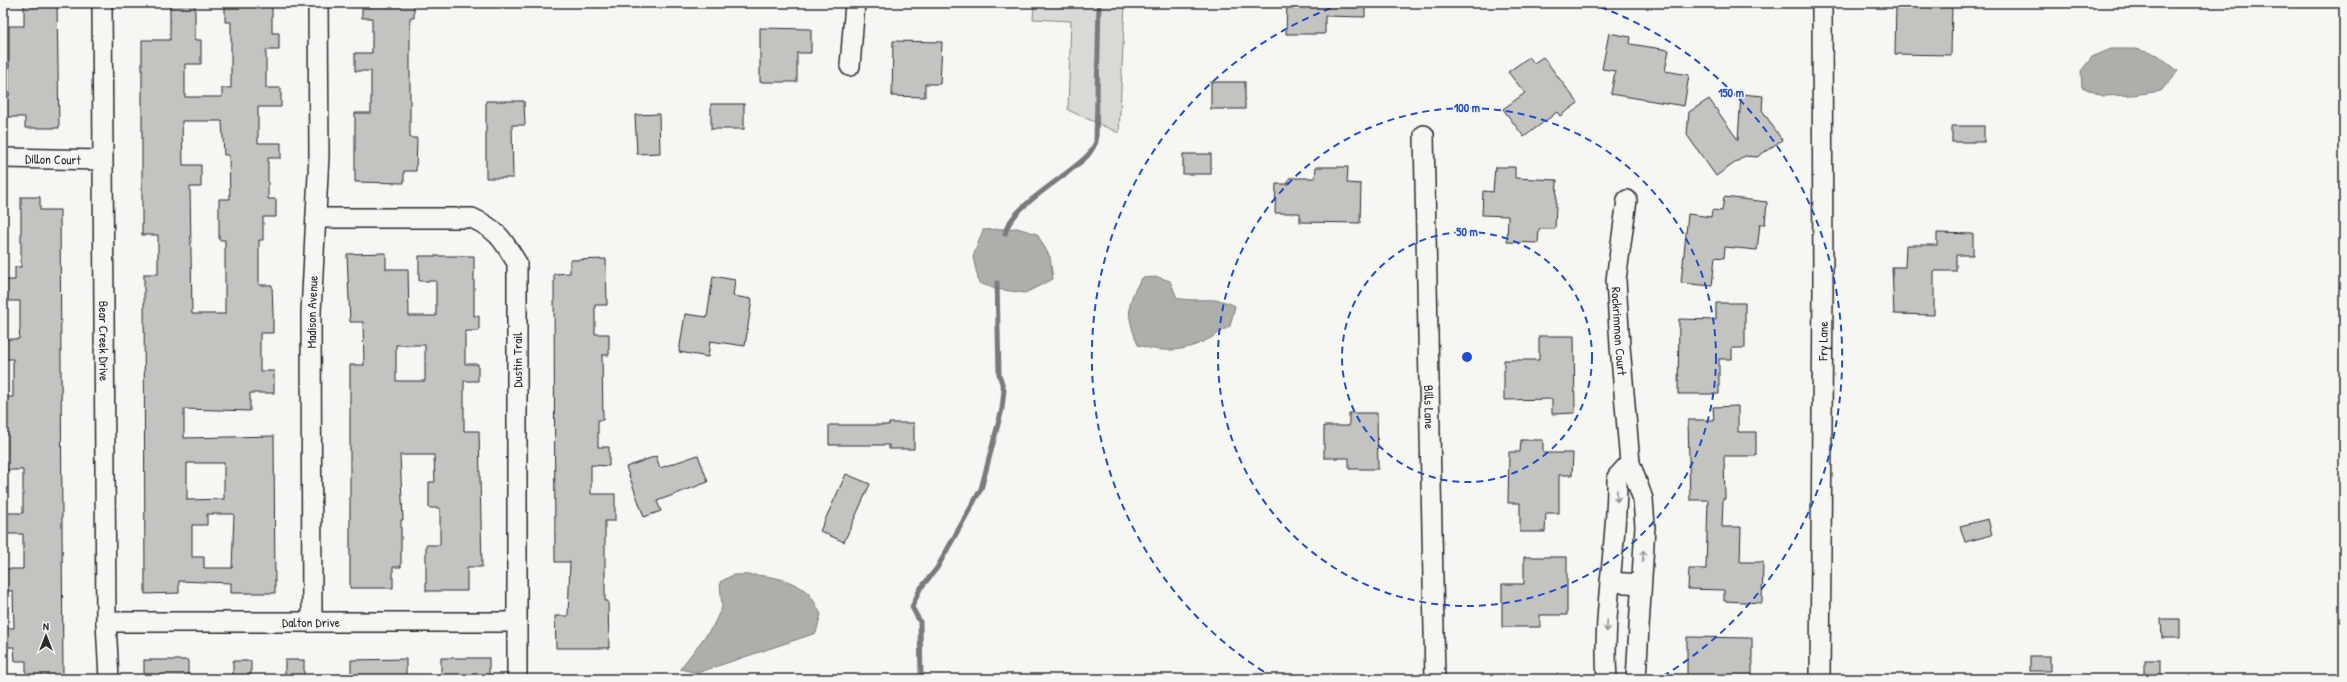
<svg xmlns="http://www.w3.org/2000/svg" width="2347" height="682" viewBox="0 0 2347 682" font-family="'Patrick Hand',sans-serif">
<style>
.green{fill:#d9d9d5;stroke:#828280}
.water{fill:#aeaeab;stroke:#7a7a78}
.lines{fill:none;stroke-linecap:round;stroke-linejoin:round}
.stream{stroke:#7a7a78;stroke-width:5}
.building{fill:#c3c3c0;stroke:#2b2b2b;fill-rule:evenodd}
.minor-casing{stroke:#2b2b2b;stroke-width:22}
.minor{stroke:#f6f6f2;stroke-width:19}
.oneway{stroke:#90908e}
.ring{fill:none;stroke:#1d4ed8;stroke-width:2;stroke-dasharray:7 5}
.labels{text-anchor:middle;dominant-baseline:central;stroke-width:3;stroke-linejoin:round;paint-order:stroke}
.street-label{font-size:13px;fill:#2b2b2b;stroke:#f6f6f2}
.centre{fill:#1d4ed8;stroke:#f6f6f2;stroke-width:2}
.ring-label{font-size:12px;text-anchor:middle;font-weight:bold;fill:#1d4ed8;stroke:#f6f6f2;stroke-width:3;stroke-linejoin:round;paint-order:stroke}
</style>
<rect width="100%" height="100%" fill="#f6f6f2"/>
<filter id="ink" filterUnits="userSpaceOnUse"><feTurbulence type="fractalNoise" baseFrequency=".025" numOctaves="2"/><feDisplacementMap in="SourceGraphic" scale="8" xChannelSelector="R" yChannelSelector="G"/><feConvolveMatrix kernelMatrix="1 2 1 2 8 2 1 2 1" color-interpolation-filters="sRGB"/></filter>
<g filter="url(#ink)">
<polygon class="green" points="1034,3 1125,3 1119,133 1068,110 1071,21 1033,19"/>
<g class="water">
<polygon points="2111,49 2135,49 2158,55 2178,71 2161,91 2133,95 2103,96 2082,87 2081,71 2092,57"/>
<polygon points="1017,228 1037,234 1050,257 1053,279 1025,293 996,289 979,283 973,257 983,230"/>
<path d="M 1158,277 L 1170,281 L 1177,298 C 1197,303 1216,295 1235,306 L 1230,326 C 1199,347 1175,357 1138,345 C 1127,316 1125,304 1142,278 Z"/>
<path d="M 733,575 C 757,574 789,576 808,593 C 813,598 817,608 821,614 L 816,633 L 697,673 L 680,669 L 713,626 L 722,607 L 720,582 Z"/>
</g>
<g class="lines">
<g class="stream">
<path d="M 1005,234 C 1009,207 1070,175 1088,155 C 1091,152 1094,146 1096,142 L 1099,3"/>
<polyline points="921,679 920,622 912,607 920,589 937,568 981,489 1002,409 1004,390 999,374 997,283"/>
</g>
</g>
<g class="building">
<polygon points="24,3 57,3 59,128 25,128 25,117 3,117 3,96 9,96 9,26 24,26"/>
<path d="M 170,3 L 195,3 L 195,40 L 201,40 L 201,64 L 185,64 L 185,97 L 222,97 L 222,88 L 231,88 L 231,22 L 225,22 L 225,3 L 272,3 L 272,33 L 279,33 L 279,50 L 266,50 L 266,88 L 281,88 L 281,107 L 258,107 L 258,143 L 281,143 L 281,158 L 268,158 L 268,199 L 276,199 L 276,217 L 263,217 L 263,240 L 259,240 L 259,285 L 272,285 L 273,314 L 273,333 L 260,333 L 260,371 L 274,371 L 274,393 L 250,393 L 250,411 L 184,409 L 184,438 L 274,436 L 275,593 L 231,593 L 231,583 L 179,581 L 179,593 L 145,594 L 144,274 L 158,274 L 158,235 L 142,235 L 142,40 L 170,40 ZM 182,121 L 222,121 L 224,155 L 229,155 L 230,199 L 219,199 L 219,240 L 225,240 L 225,314 L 192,314 L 190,187 L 201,187 L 201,165 L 183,165 ZM 187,463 L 224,463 L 224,499 L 187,500 ZM 207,514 L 234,514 L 232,568 L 204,568 L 204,557 L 192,557 L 192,525 L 207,525 Z"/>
<polygon points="362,3 414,3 414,18 410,18 410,138 417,138 416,171 404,171 404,183 355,182 355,113 371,113 371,71 355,71 355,53 372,53 372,18 362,18"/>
<polygon points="1287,3 1365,3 1365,17 1325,16 1325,34 1286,34"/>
<polygon points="1896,3 1952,3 1951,55 1895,54"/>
<polygon points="760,28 811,29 811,53 797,53 797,82 760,82"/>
<polygon points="1609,33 1631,37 1630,44 1669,50 1665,71 1689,75 1684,106 1611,94 1615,71 1602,69"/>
<polygon points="893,41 942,42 940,84 925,84 925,97 892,96"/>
<polygon points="1529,57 1534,63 1543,57 1578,103 1560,116 1557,112 1524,137 1503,109 1525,93 1508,72"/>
<rect x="1211" y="82" width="34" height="27"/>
<polygon points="1741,94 1763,96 1762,110 1782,140 1757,157 1745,156 1716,176 1687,135 1689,112 1709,99 1738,140"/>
<polygon points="486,101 524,101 525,125 512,125 513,178 486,178"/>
<rect x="711" y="104" width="33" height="25"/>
<polygon points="659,114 660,153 637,154 635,115"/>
<rect x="1952" y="126" width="32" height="16"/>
<rect x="1183" y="154" width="28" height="20"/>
<polygon points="1316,167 1348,167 1347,183 1361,184 1360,223 1300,222 1300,213 1275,213 1276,184 1288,184 1289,178 1315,178"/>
<polygon points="1495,167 1515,167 1515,178 1557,180 1555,229 1539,229 1538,243 1507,242 1508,216 1482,215 1483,191 1493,192"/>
<polygon points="21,197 40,197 40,210 60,210 63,679 26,679 26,661 15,661 14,647 3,647 3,628 14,628 13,591 3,591 3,569 23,569 23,534 3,534 3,513 23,513 23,470 3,470 3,397 13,397 13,359 3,359 3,339 19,339 20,328 20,301 3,301 3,280 15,280 15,267 21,267"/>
<polygon points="1724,197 1767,202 1765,224 1760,224 1757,250 1725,247 1724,258 1715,257 1712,286 1681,283 1688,214 1711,217 1712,210 1722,211"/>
<polygon points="1937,233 1973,234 1973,255 1956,255 1956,271 1934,271 1934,315 1894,314 1892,267 1905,267 1906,245 1937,245"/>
<path d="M 386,253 L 386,269 L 408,269 L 409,316 L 436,316 L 436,281 L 419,281 L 419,256 L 474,256 L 474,316 L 479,316 L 479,331 L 465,331 L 465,364 L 478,364 L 478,381 L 464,381 L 464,431 L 479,431 L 482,567 L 467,567 L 467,591 L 426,591 L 426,545 L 440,545 L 440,508 L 429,508 L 429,482 L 435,482 L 434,455 L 400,455 L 403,520 L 401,520 L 401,567 L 393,567 L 393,588 L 350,588 L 350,365 L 364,365 L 363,322 L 350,322 L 347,254 ZM 396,345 L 425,345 L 425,381 L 396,381 Z"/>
<polygon points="606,259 607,305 595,305 595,334 609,334 609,355 602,355 603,420 598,420 598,447 609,447 609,466 591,465 591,494 615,494 615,521 605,521 605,601 608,601 609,648 556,648 555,616 568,616 570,562 555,562 554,274 570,273 570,260"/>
<polygon points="713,276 735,280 733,296 752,299 745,346 710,341 708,357 679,352 685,314 707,317"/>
<polygon points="1716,303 1745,303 1745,348 1732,348 1732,359 1719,359 1719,394 1678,394 1679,319 1716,320"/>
<polygon points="1539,336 1574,336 1575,413 1552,414 1552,399 1504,400 1504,360 1539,360"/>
<polygon points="1738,406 1738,432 1756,432 1756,456 1724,456 1725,499 1723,499 1722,527 1741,527 1740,562 1763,562 1762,603 1724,601 1724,590 1688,589 1689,569 1706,569 1708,500 1690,500 1688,420 1714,420 1713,407"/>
<polygon points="1349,413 1377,413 1378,469 1349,469 1349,458 1324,458 1324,426 1349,426"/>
<polygon points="889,423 914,423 914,449 889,449 889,445 829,445 829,425 889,425"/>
<polygon points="1521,440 1543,440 1543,453 1573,453 1572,475 1559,475 1559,513 1546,513 1545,532 1520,532 1520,503 1508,503 1509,452 1520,452"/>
<polygon points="698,455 708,482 657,501 661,511 644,517 626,467 656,456 660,468"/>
<polygon points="846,474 870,484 844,542 820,531"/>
<polygon points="1988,519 1992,535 1965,542 1960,526"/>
<polygon points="1524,557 1567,557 1567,615 1540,615 1540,627 1502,627 1502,584 1524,584"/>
<polygon points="2161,619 2180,619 2180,638 2162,638"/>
<polygon points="1687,637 1752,638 1752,679 1687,679"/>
<rect x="2030" y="656" width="20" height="15"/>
<rect x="441" y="658" width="48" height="21"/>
<polygon points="406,659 406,679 351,679 351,660"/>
<rect x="144" y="660" width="44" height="19"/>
<rect x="285" y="660" width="19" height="19"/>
<rect x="2145" y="660" width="15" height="19"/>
<rect x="233" y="661" width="18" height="18"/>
</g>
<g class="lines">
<defs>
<g id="minor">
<path id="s1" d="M 102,3 L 106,622 L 109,679"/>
<polyline points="850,66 855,3"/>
<path id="s2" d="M 1424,135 L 1435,679"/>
<path id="s3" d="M 3,158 L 102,160"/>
<path id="s4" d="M 1627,200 L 1616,280 L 1620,346 L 1630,463 L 1643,499 L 1645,526 L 1636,679"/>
<path d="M 316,218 L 472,218 C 498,230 503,240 517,263 L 517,679"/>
<polyline points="1610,582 1641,584"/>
<path id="s5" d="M 106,622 L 517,622"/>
<path id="s6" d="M 312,622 L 311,313 L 319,155 L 318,3"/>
<path d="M 1607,679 C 1602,611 1618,544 1617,477 L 1630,463"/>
<path id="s7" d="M 1820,679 L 1823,289 L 1822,3"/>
</g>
</defs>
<use href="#minor" class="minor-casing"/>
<use href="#minor" class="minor"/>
</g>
<defs><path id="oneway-shaft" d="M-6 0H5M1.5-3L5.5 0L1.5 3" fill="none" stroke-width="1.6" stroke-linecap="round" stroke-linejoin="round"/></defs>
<g class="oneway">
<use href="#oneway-shaft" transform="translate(1617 496) rotate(89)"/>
<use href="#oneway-shaft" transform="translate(1643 556) rotate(-86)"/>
<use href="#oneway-shaft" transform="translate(1607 626) rotate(93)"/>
</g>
</g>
<g class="ring">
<circle cx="1467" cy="357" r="125"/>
<circle cx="1467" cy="357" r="249"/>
<path d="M1274 678A374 374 0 0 1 1345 3M1589 3A374 374 0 0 1 1660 678"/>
</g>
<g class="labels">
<g class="street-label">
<text stroke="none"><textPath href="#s3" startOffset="50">Dillon Court</textPath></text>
<text stroke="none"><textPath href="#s6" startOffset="310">Madison Avenue</textPath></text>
<text stroke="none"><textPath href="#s4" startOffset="132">Rockrimmon Court</textPath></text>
<text stroke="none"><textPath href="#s1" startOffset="338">Bear Creek Drive</textPath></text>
<text stroke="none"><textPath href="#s7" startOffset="338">Fry Lane</textPath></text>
<text transform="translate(517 360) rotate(-90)">Dustin Trail</text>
<text stroke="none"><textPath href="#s2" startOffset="272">Bills Lane</textPath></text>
<text stroke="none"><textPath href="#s5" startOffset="205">Dalton Drive</textPath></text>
</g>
</g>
<circle cx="1467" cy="357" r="6" class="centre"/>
<g class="ring-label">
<text x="1731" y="97">150 m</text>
<text x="1467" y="112">100 m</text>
<text x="1467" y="236">50 m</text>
</g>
<rect width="2347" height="682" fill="none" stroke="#f6f6f2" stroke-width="16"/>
<rect x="8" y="8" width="2331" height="666" fill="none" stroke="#2b2b2b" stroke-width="1.5" filter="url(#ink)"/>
<g transform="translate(46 636)" stroke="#f6f6f2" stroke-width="3" paint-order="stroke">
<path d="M0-3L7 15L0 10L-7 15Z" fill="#2b2b2b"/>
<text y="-6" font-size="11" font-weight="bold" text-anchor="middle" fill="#2b2b2b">N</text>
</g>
</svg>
